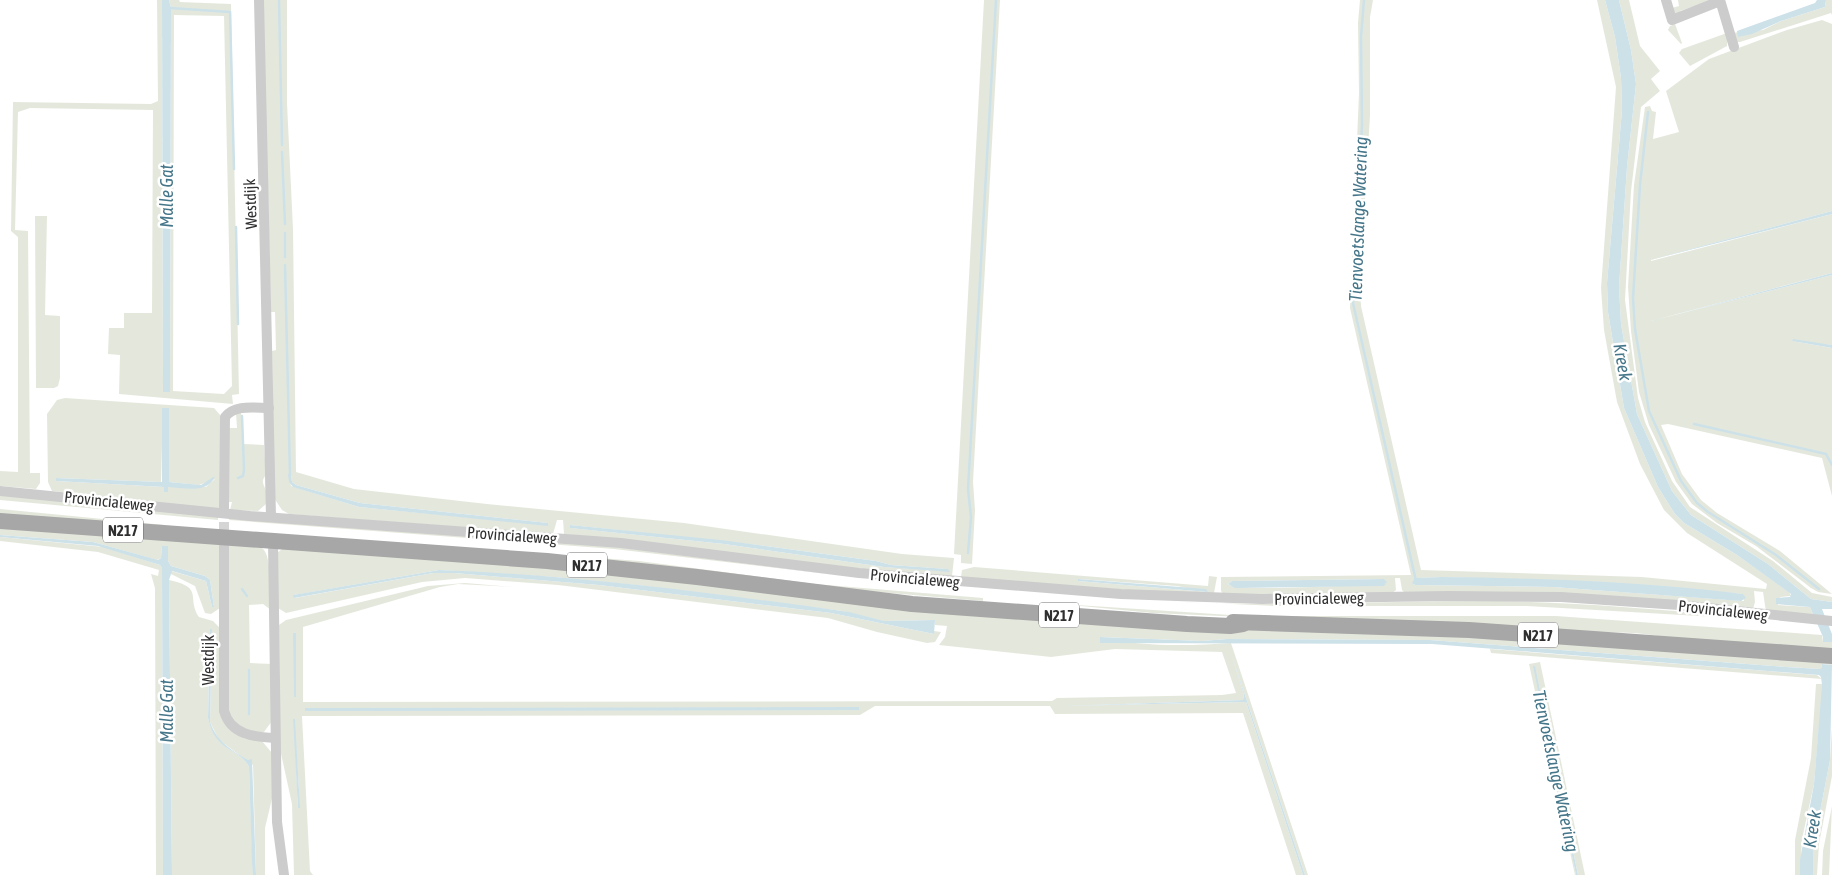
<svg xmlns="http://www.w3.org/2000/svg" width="1832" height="875" viewBox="0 0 1832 875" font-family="'Asap Condensed',sans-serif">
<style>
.green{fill:#e4e8dc;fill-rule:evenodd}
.water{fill:#cde1e9}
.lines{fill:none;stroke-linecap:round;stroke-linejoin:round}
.stream{stroke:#cde1e9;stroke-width:2.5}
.street-tunnel{stroke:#d5d5d5;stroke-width:10;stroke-dasharray:10 5;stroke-linecap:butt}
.street{stroke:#ccc;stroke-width:10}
.primary{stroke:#a7a7a7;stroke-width:16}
.labels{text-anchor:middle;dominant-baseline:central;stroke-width:5;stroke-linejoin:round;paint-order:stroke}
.shield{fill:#fff;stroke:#6d6d6d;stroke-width:1}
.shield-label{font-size:15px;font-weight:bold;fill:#2f2f2f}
.street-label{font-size:16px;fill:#2f2f2f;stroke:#fff}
.water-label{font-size:18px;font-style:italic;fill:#457689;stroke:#fff}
</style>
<rect width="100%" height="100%" fill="#fff"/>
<g class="green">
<path d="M 157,0 L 162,0 L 163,391 L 170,392 L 171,8 L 169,0 L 179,0 L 180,2 L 231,4 L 239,394 L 232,395 L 233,404 L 119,394 L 120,355 L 108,354 L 109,328 L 124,328 L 124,313 L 152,313 L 153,110 L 30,108 L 18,112 L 15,230 L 28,231 L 30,473 L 40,473 L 40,483 L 36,489 L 0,486 L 0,471 L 18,472 L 18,237 L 11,231 L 13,102 L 151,104 L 158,101 ZM 174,15 L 224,16 L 232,386 L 224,394 L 173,391 Z"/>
<path d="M 263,0 L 287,0 L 287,103 L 293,229 L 296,472 L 354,489 L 487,504 L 684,523 L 902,554 L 954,558 L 952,576 L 874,572 L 564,534 L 563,520 L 557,520 L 553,534 L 289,514 L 282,510 L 274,498 L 272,351 L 276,350 L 275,312 L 271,312 ZM 289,474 L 291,474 L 292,482 L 296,485 L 360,503 L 548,523 L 548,525 L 359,507 L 291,486 ZM 570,525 L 758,545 L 876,561 L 891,565 L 947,569 L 949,571 L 884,567 L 724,544 L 571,528 Z"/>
<polygon points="984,0 1000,0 973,482 975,510 972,564 961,563 961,555 954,554"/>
<path d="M 1360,0 L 1373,0 L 1370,17 L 1370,116 L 1360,280 L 1361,306 L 1421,570 L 1642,577 L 1766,589 L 1767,584 L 1687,533 L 1664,510 L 1640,464 L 1617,402 L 1604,330 L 1601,288 L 1616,87 L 1597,0 L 1605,0 L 1615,37 L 1621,78 L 1622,110 L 1607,283 L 1608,312 L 1624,408 L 1658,487 L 1675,514 L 1684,523 L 1737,555 L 1789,592 L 1791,596 L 1780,597 L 1778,605 L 1810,607 L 1814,616 L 1766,612 L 1763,592 L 1754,591 L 1755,602 L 1753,609 L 1405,593 L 1402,590 L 1400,578 L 1395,578 L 1396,590 L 1392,593 L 1224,595 L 1221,591 L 1221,577 L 1411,575 L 1350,308 L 1359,93 L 1358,23 ZM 1444,577 L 1600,583 L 1743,594 L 1744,601 L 1553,587 L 1414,585 L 1417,578 ZM 1384,579 L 1386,584 C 1366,584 1235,593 1228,584 L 1232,581 Z"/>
<polygon points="1619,0 1629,0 1640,46 1660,71 1651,79 1660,91 1641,107 1631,191 1625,300 1638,398 1645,422 1672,481 1690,507 1773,561 1812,593 1832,597 1832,602 1811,599 1768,564 1691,515 1672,491 1637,414 1621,324 1619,287 1627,167 1636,84 1631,50"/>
<polygon points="1678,0 1713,0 1680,11 1679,14 1676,14 1672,8 1679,6"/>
<polygon points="1826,0 1832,0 1832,15 1831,13 1740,42 1736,42 1731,33 1763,30 1781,21 1825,7"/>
<polygon points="1822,20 1832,24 1832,211 1651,260 1651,261 1832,214 1832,273 1651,321 1832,275 1832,345 1792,341 1832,348 1832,496 1822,458 1668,424 1661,425 1682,474 1701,500 1717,513 1780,551 1832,594 1818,592 1811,588 1756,546 1717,523 1692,504 1676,482 1649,425 1639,392 1631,331 1628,287 1634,185 1645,107 1650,106 1652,111 1656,112 1653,139 1679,132 1666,91 1709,59 1787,30"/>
<polygon points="1675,24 1682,43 1681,44 1668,30 1670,26"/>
<polygon points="1727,33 1727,46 1690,66 1679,53 1682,49"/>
<polygon points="35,216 47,216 45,315 60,316 60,378 58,386 54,388 36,388"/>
<path d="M 65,398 L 214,408 L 221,416 L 220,506 L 218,509 L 52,491 L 48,482 L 47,414 L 57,400 ZM 163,408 L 169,409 L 169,482 L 199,485 L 215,479 L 206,487 L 168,487 L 164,491 L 164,487 L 56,481 L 56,478 L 161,482 Z"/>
<path d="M 241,412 L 243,444 L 264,445 L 266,475 C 260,482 264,484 266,491 C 267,494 266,501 266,504 L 258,511 L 230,510 L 232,502 L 229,502 L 228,493 L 228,428 L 237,428 L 236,413 Z"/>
<polygon points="0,495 218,516 218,520 0,500"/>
<polygon points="0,509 175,526 0,516"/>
<polygon points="230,517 616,547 844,576 614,549 229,520"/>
<polygon points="0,525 220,543 220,608 211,614 205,613 195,586 171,574 171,571 206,581 212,607 214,607 210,580 205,576 171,566 168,561 168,546 162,546 161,558 157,560 93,542 0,535"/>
<polygon points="0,537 104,547 160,565 162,568 163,875 156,875 155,588 151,574 158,576 159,570 98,552 0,541"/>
<path d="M 228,544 C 238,545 255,543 263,549 C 272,556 270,598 271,610 L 263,604 L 249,605 L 250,663 L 272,664 L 272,721 L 264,732 C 248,734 234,724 228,710 Z"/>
<path d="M 282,549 L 497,562 L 1237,630 L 1414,632 L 1832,661 L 1832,665 L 1822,664 L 1821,669 L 1786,667 L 1430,640 L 1227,639 L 1202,641 L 1100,637 C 1139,647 1190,646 1231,643 L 1308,875 L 1305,875 L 1232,656 L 1244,695 L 1243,700 L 1062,706 L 1246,702 L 1303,875 L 1296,875 L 1243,713 L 1055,714 L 1050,706 L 875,706 L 860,715 L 302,716 L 310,871 L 313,875 L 294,875 L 292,804 L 280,749 L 279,625 L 286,620 L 428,586 L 465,583 L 513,587 L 458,584 L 440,587 L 303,627 L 303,702 L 1052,701 L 1057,698 L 1222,695 L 1236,693 L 1222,652 L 1115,649 L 1051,657 L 939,645 L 945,637 L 947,626 L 935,625 L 935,620 L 883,621 L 842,611 L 636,585 L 554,577 L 439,570 L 294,595 L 295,598 L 433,573 L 454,573 L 599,585 L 831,613 L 934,634 L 934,631 L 941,632 L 935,642 L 927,643 L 877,632 L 828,618 L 558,585 L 465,578 L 422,582 L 286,613 L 278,608 L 277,553 ZM 294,719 L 299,790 L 298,808 Z"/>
<polygon points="508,551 639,561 815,584 983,598 983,601 866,591"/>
<path d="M 974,567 L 1208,586 L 1209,576 L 1217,577 L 1214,593 L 1153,592 L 961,577 L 962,570 ZM 1078,579 L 1177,586 L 1208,592 L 1078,581 Z"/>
<path d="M 169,580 C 205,588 186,597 199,617 L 213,621 L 219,627 L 220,705 L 235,734 L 246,739 L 262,741 L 272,753 L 274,790 L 265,828 L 265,875 L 256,875 L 253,765 L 219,740 L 210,722 L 212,630 L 210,629 L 208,718 C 216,753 240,748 249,767 L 253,875 L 172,875 Z"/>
<path d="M 1164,601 C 1274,608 1383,600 1493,601 C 1573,602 1654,609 1734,616 L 1734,618 L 1527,606 L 1276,606 Z"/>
<path d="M 1061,604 L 1246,616 L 1556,616 L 1822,635 L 1823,642 L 1832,642 L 1832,651 C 1786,648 1739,647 1693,641 C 1663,637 1636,631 1605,633 L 1152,613 Z"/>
<polygon points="1490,649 1817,675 1822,679 1491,653"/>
<polygon points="1540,662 1585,875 1578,875 1535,666 1576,875 1575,875 1529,664"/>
<polygon points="1816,684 1822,684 1822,693 1814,784 1802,839 1800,875 1795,875 1795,840 1811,758"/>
<polygon points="1832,728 1832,776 1819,844 1817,875 1813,875 1813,848 1830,760"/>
<polygon points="1832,806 1829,875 1822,875 1823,851"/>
</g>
<g class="water">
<polygon points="162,0 169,0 171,8 170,392 163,392"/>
<polygon points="1605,0 1619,0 1631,50 1636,84 1627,167 1619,287 1621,324 1637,414 1672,491 1691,515 1768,564 1811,599 1832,602 1832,609 1822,609 1832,634 1832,642 1823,642 1823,637 1810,607 1776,604 1776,598 1790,597 1791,594 1737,555 1684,523 1675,514 1658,487 1624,408 1608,312 1607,283 1622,110 1621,78 1615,37"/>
<polygon points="1817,0 1826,0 1825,7 1781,21 1752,34 1738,37 1737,31 1815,3"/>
<polygon points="1832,211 1832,214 1650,260"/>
<polygon points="1832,273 1832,275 1651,321 1652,321"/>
<polygon points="1793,339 1832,345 1832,348 1792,341"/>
<path d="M 162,408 L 169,408 L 169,482 L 201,485 L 215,476 C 209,494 184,488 168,487 L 168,492 L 164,492 L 164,487 L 56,481 L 56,478 L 162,482 Z"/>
<polygon points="288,474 291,474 292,482 296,485 360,503 548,523 548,526 359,507 293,487 289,482"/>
<polygon points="570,525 721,540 876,561 891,565 948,569 950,572 884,567 724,544 570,528"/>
<polygon points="0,535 93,542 158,560 161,558 162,546 168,546 168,561 171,566 205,576 210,580 214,607 212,607 206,581 172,571 169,580 172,875 163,875 162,568 160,565 98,546 0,537"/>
<path d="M 439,570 C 576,575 713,593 849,612 L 884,621 L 935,620 L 934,634 L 831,613 L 599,585 L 454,573 L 433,573 L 294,598 L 293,595 Z"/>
<path d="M 1441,577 C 1541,578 1643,582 1743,594 L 1746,598 L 1741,601 L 1553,587 L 1415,585 L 1412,583 L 1415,578 Z"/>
<polygon points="1078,579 1206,589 1208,592 1078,581"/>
<polygon points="1384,579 1387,582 1384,586 1235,588 1228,584 1232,581"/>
<path d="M 210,629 L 212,629 L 210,722 C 217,742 231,750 248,760 L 252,759 L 256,875 L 253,875 L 252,864 L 249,767 C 240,748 215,753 208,718 Z"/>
<polygon points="293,633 296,633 296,697 294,697"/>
<polygon points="1100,637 1202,641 1227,639 1430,640 1786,667 1821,669 1822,664 1832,665 1830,760 1813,848 1813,875 1800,875 1800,860 1814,784 1822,685 1821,677 1819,675 1432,644 1100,643"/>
<polygon points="1232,656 1305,875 1303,875 1246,702 1062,706 1243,700 1244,695"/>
<polygon points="1533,666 1535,666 1578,875 1576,875"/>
<polygon points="859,707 859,710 305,711 305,708"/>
<polygon points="293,719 295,719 300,808 298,808"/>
</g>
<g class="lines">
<g class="stream">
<polyline points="279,0 282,145"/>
<polyline points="1364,0 1361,37 1362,125 1353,303 1416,581"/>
<polyline points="170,8 230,12 234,169"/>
<polyline points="1648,112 1640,185 1633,298 1635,329 1649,411 1681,481 1697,503 1708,512 1776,555 1819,589"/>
<polyline points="282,152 285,224"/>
<polyline points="236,227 238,324"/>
<polyline points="285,257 285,233"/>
<polyline points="285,265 290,476"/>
<polyline points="1694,424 1826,454 1832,465"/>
<polyline points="238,478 243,476 244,470 242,416"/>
<polyline points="968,553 971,517 968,489 996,0"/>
<polyline points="242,589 247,596"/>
<polyline points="249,714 249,670"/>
</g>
<polyline class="street-tunnel" points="224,507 224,542"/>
<g class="street">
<polyline points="259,0 271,517"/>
<polyline points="1666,0 1672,20 1720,1"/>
<polyline points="1720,0 1734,47"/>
<polyline points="0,491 250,516 621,543 859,573 1121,594 1262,599 1448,596 1561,597 1679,605 1832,621"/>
<path d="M 224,507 L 225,417 C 235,404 255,408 269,408"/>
<polyline points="273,541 277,822 284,875"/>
<path d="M 224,546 L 224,711 C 231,735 254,737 275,738"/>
</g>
<g class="primary">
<polyline points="0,521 547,561 697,577 912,604 1187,624 1230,626 1243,624"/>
<polyline points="1233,622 1469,630 1832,656"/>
</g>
</g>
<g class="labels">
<g class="shield">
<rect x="103" y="517.5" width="40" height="25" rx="4"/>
<rect x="567" y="552.5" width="40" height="25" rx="4"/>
<rect x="1039" y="602.5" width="40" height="25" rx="4"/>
<rect x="1518" y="622.5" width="40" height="25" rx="4"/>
</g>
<g class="shield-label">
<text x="123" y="530">N217</text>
<text x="587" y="565">N217</text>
<text x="1059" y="615">N217</text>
<text x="1538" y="635">N217</text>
</g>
<g class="street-label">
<text transform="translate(250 204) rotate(-92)">Westdijk</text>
<text transform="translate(109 501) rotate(6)">Provincialeweg</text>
<text transform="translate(512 535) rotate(4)">Provincialeweg</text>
<text transform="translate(915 578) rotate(5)">Provincialeweg</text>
<text transform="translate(1319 598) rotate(-1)">Provincialeweg</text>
<text transform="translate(1723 610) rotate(6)">Provincialeweg</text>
<text transform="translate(208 660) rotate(-90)">Westdijk</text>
</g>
<g class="water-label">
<text transform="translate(166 196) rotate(-90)">Malle Gat</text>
<text transform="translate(1358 219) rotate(-88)">Tienvoetslange Watering</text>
<text transform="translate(1623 362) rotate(80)">Kreek</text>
<text transform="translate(166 711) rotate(-90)">Malle Gat</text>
<text transform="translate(1556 771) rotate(78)">Tienvoetslange Watering</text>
<text transform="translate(1812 829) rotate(-81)">Kreek</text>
</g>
</g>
</svg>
